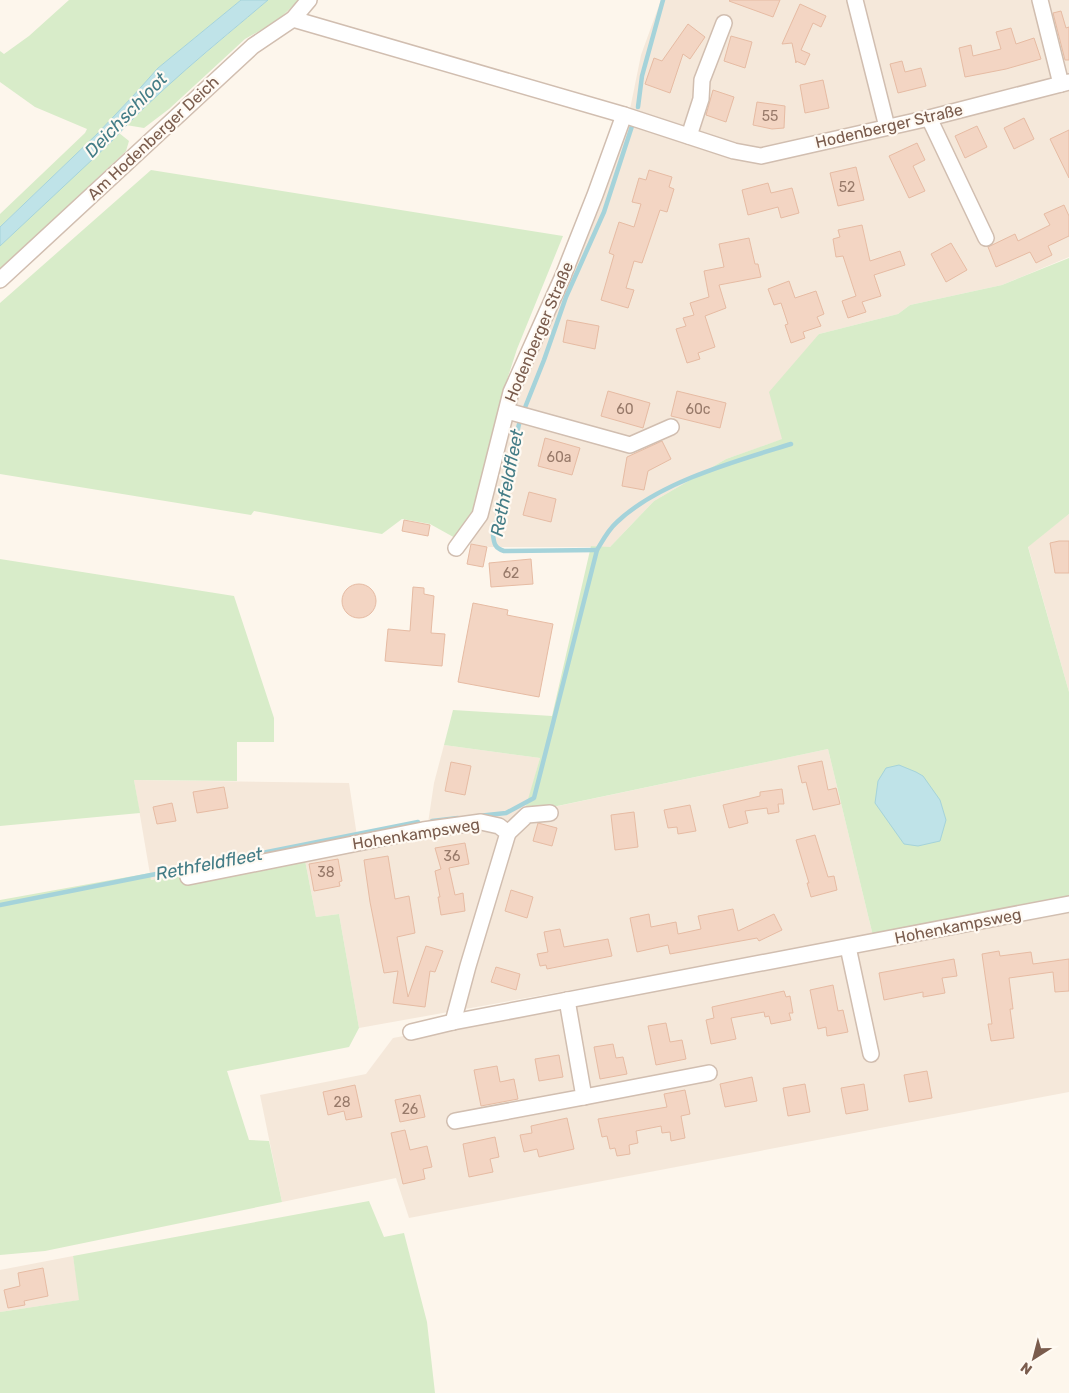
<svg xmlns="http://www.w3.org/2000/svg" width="1069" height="1393" viewBox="0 0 1069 1393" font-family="Rubik,sans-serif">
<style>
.residential{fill:#f5e8da}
.green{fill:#d8ecc9}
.water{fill:#bfe3e8;stroke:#a5d3da}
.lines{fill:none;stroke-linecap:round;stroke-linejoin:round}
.stream{stroke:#a5d3da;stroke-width:4.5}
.building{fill:#f3d5c3;stroke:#e6bba3}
.minor-casing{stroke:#d1beb0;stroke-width:18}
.minor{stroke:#fff;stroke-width:15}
.labels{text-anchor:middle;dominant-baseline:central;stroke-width:4.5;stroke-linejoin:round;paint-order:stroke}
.number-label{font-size:14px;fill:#987a6a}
.street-label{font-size:16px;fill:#7a5c4d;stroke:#fffaf3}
.water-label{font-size:18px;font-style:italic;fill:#437c86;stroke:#fffaf3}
</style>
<rect width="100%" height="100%" fill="#fdf6ec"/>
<g class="residential">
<polygon points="661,0 1069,0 1069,257 1002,285 910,305 898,314 819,334 783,439 726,459 654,501 610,547 489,547 466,543 513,393 628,119 641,55"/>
<polygon points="1069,514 1069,692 1028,546"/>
<polygon points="444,745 540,758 525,813 828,749 873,936 359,1028 339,914 316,917 303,850 151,880 134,780 349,783 357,836 428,823 434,783"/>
<polygon points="1069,913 1069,1092 409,1218 396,1178 282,1202 260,1095 366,1074 393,1038"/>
<polygon points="73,1256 80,1300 0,1312 0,1270"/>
</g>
<g class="green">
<polygon points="69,0 241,0 158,68 133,96 97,134 0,227 0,214 85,133 87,129 35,107 0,82 0,51 4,54 29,36"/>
<polygon points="268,0 299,0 277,21 245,39 169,109 144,128 126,125 162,90"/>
<polygon points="119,133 129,141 126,151 0,270 0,246"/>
<polygon points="151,170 563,236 517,349 503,392 476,504 457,539 430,524 402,519 382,534 254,511 251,515 0,474 0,303"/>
<polygon points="1069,258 1069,514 1028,547 1069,692 1069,897 873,936 828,749 524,813 540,758 444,745 453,710 552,716 591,546 610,547 654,501 726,459 782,439 769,392 819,334 898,314 910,305 1002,285"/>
<polygon points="0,559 234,596 274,718 274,742 237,742 237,781 134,780 140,813 0,826"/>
<polygon points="303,850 316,917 339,914 359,1028 349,1047 227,1071 249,1140 269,1141 282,1202 45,1251 0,1255 0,900 150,873 151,880"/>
<polygon points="369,1201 384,1237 404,1233 427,1322 435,1393 0,1393 0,1312 79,1300 73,1256"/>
</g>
<g class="water">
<path d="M 241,0 L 268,0 C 214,46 158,90 110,143 L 0,246 L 0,227 L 97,134 L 133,96 L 158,68 Z"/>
<polygon points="899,765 916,772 923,776 940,800 946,820 940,841 918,846 904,844 875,803 878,781 886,768"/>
</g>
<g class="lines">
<g class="stream">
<polyline points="638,107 642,76 663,0"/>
<path d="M 597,550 L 504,551 C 495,548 494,544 493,535 L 520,420 L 544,360 L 566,297 L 604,212 L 632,126"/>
<path d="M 478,816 L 506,813 L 534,798 L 597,550 C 603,540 608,530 617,522 C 659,482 736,461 791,444"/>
<polyline points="432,821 458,818"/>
<polyline points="0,905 418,822"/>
</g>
</g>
<g class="building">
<polygon points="730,0 780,0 773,17 729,1"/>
<polygon points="800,4 826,16 821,27 813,23 801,50 810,54 805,65 796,61 796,63 792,43 782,44"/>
<polygon points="1061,11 1066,28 1069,27 1069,60 1065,60 1053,13"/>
<polygon points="688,24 705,37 690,59 683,54 670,93 645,84 654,58 662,61"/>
<polygon points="1011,28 1016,44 1034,38 1041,59 1006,69 965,77 959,48 971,45 973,56 1001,49 996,32"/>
<polygon points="731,36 752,42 745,68 724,61"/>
<polygon points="902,61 905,72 921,68 926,86 898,93 890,64"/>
<polygon points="823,80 829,108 805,113 800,85"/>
<polygon points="713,90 734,97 726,122 706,115"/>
<polygon points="757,102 785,106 784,128 772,129 753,125"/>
<polygon points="1024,118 1034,139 1014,149 1004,128"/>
<polygon points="977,126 987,147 965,158 955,136"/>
<polygon points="1069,130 1069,178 1050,139"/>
<polygon points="917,143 925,160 913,166 925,191 909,198 889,156"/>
<polygon points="856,167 864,200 838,206 830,173"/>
<polygon points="649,170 672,177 669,187 674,189 667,212 660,210 642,263 634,261 626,288 634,290 628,308 601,300 614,255 609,253 619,222 634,227 641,204 632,202 639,178 646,180"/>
<polygon points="768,183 771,193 792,188 799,213 781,218 778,207 748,215 742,190"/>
<polygon points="1064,205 1069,216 1069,236 1048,246 1052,255 1036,263 1030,252 996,267 988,247 1015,234 1018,241 1050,225 1044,214"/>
<polygon points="862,225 870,261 900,251 905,265 874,275 881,296 862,302 866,312 848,318 842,301 856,296 843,256 836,257 833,239 840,237 838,230"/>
<polygon points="749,238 755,264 758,264 761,277 719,285 726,308 705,316 715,347 698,353 700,359 687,363 676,329 686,326 683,318 694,315 690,303 709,297 704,271 724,267 719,244"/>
<polygon points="951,243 967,270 946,282 931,254"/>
<polygon points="789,281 795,298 816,291 824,314 817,317 821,326 803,332 805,338 791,343 785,325 788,324 781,303 774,305 768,289"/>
<polygon points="567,320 599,326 595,349 563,342"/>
<polygon points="608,391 650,403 643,428 601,416"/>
<polygon points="677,391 726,403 720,428 671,416"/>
<polygon points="545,438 580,448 572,475 538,466"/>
<polygon points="662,441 671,459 648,471 644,490 622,486 627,457"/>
<polygon points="529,492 556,499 551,522 523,515"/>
<polygon points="404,520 430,525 428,536 402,531"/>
<polygon points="1059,541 1069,541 1069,573 1055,573 1050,543"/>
<polygon points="471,544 487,547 483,567 467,564"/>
<polygon points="531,559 533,584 491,587 489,563"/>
<circle cx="359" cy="601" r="17"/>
<polygon points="413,587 424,588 424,594 434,596 431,633 445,634 442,666 385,661 388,629 410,631"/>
<polygon points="473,603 508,610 507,615 553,624 539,697 458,682"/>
<polygon points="822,761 828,790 836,788 840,804 813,810 806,782 802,783 798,766"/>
<polygon points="451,762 471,766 465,795 445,791"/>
<polygon points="224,787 228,808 197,813 193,792"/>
<polygon points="782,789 784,804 778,804 779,812 768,814 767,808 745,811 748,823 729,828 723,805 760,796 760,792"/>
<polygon points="172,803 176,821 157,824 153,807"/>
<polygon points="690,805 696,831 678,834 677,827 668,828 664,810"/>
<polygon points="634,812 638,847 615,850 611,815"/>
<polygon points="538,823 557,828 552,846 533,841"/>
<polygon points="815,835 828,877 834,876 837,890 811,897 807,883 809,883 796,840"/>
<polygon points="465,843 469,864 449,868 455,895 463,893 465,911 441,915 438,897 440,897 435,871 441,869 435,848"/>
<polygon points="388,856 395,899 409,896 415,933 397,937 408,997 426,946 443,951 435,972 430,971 425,1007 393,1003 398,971 384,973 370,902 364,860"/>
<polygon points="338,859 342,881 339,882 340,886 314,891 309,864"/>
<polygon points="511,890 533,897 527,918 505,911"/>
<polygon points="733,909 738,931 774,914 782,930 759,941 757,938 670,954 668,945 637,952 630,918 649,914 651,927 676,922 678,934 701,929 698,916"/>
<polygon points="560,929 564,947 608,939 612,956 547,969 546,965 540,966 537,954 548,952 544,932"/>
<polygon points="999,951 1000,956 1031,952 1033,964 1069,959 1069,991 1055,992 1053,972 1009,978 1013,1009 1010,1009 1014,1038 991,1041 988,1024 992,1024 982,954"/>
<polygon points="954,959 957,976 942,978 945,993 923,997 923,992 884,1000 879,973"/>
<polygon points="496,967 520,974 516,990 491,982"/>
<polygon points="833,985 838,1011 843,1010 848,1032 827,1036 826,1027 818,1029 810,990"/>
<polygon points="784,991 786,997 790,996 793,1013 789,1013 791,1020 771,1024 769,1016 765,1017 764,1012 731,1018 736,1039 711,1044 706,1020 714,1018 712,1007"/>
<polygon points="666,1023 670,1042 682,1040 686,1059 656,1065 648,1026"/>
<polygon points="613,1044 616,1058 623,1057 627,1074 600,1079 594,1047"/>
<polygon points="559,1055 563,1077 539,1081 535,1059"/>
<polygon points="497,1066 500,1082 514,1079 518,1099 481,1106 474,1070"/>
<polygon points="927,1071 932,1098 909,1102 904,1075"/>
<polygon points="752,1077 757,1101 725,1107 720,1084"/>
<polygon points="805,1084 810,1112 788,1116 783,1088"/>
<polygon points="864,1084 868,1110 846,1114 841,1088"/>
<polygon points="355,1085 362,1117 346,1120 344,1111 328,1115 323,1092"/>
<polygon points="685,1090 690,1114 681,1116 685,1138 671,1141 670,1132 662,1133 661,1126 636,1131 638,1143 629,1145 630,1154 617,1156 615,1148 610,1149 607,1136 602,1137 598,1119 667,1107 664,1094"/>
<polygon points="420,1095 425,1117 400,1122 395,1100"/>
<polygon points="567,1118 574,1149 539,1157 537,1149 524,1152 520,1135 532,1133 531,1126"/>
<polygon points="405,1130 410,1150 427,1146 432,1167 423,1169 425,1179 403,1184 391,1133"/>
<polygon points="495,1137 499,1157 490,1159 493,1172 469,1177 463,1144"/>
<polygon points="43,1268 48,1296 24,1301 25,1305 8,1308 4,1290 20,1286 18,1273"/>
</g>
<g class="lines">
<defs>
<g id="minor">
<polyline points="855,0 887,127"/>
<polyline points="1040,0 1061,84"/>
<polyline points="293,19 624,115 734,151 761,156 929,118 1069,82"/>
<polyline points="929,118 986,238"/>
<polyline points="689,136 701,99 702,80 724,23"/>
<polyline points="0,280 253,46 293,19 309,0"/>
<polyline points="507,411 630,445 671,427"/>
<polyline points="456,548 480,515 511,392 563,276 595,195 624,115"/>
<polyline points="508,833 527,815 550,813"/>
<polyline points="188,877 423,830 481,822 499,826 508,833 468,966 453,1022"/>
<polyline points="848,947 871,1054"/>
<polyline points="411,1032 453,1022 1069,904"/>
<polyline points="584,1097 709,1073"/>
<polyline points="455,1121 584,1097 567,1000"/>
</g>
</defs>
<use href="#minor" class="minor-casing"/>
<use href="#minor" class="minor"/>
</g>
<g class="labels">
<g class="number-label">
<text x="770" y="116">55</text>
<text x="847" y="187">52</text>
<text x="625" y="409">60</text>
<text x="698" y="409">60c</text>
<text x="559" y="457">60a</text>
<text x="511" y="573">62</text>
<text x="452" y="856">36</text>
<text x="326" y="872">38</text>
<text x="342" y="1102">28</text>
<text x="410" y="1109">26</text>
</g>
<g class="street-label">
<text transform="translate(889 126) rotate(-13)">Hodenberger Straße</text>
<text transform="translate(153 138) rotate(-43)">Am Hodenberger Deich</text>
<text transform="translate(539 332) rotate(-67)">Hodenberger Straße</text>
<text transform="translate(416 834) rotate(-9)">Hohenkampsweg</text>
<text transform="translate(958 926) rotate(-11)">Hohenkampsweg</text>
</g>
<g class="water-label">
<text transform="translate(126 115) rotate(-46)">Deichschloot</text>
<text transform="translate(507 483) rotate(-79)">Rethfeldfleet</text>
<text transform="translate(209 864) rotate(-11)">Rethfeldfleet</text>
</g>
</g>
<g transform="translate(1034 1358) rotate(216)" stroke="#fffaf3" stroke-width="4" paint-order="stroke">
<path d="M0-4L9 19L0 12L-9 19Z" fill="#7a5c4d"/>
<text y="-8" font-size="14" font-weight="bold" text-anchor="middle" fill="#7a5c4d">N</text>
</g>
</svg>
